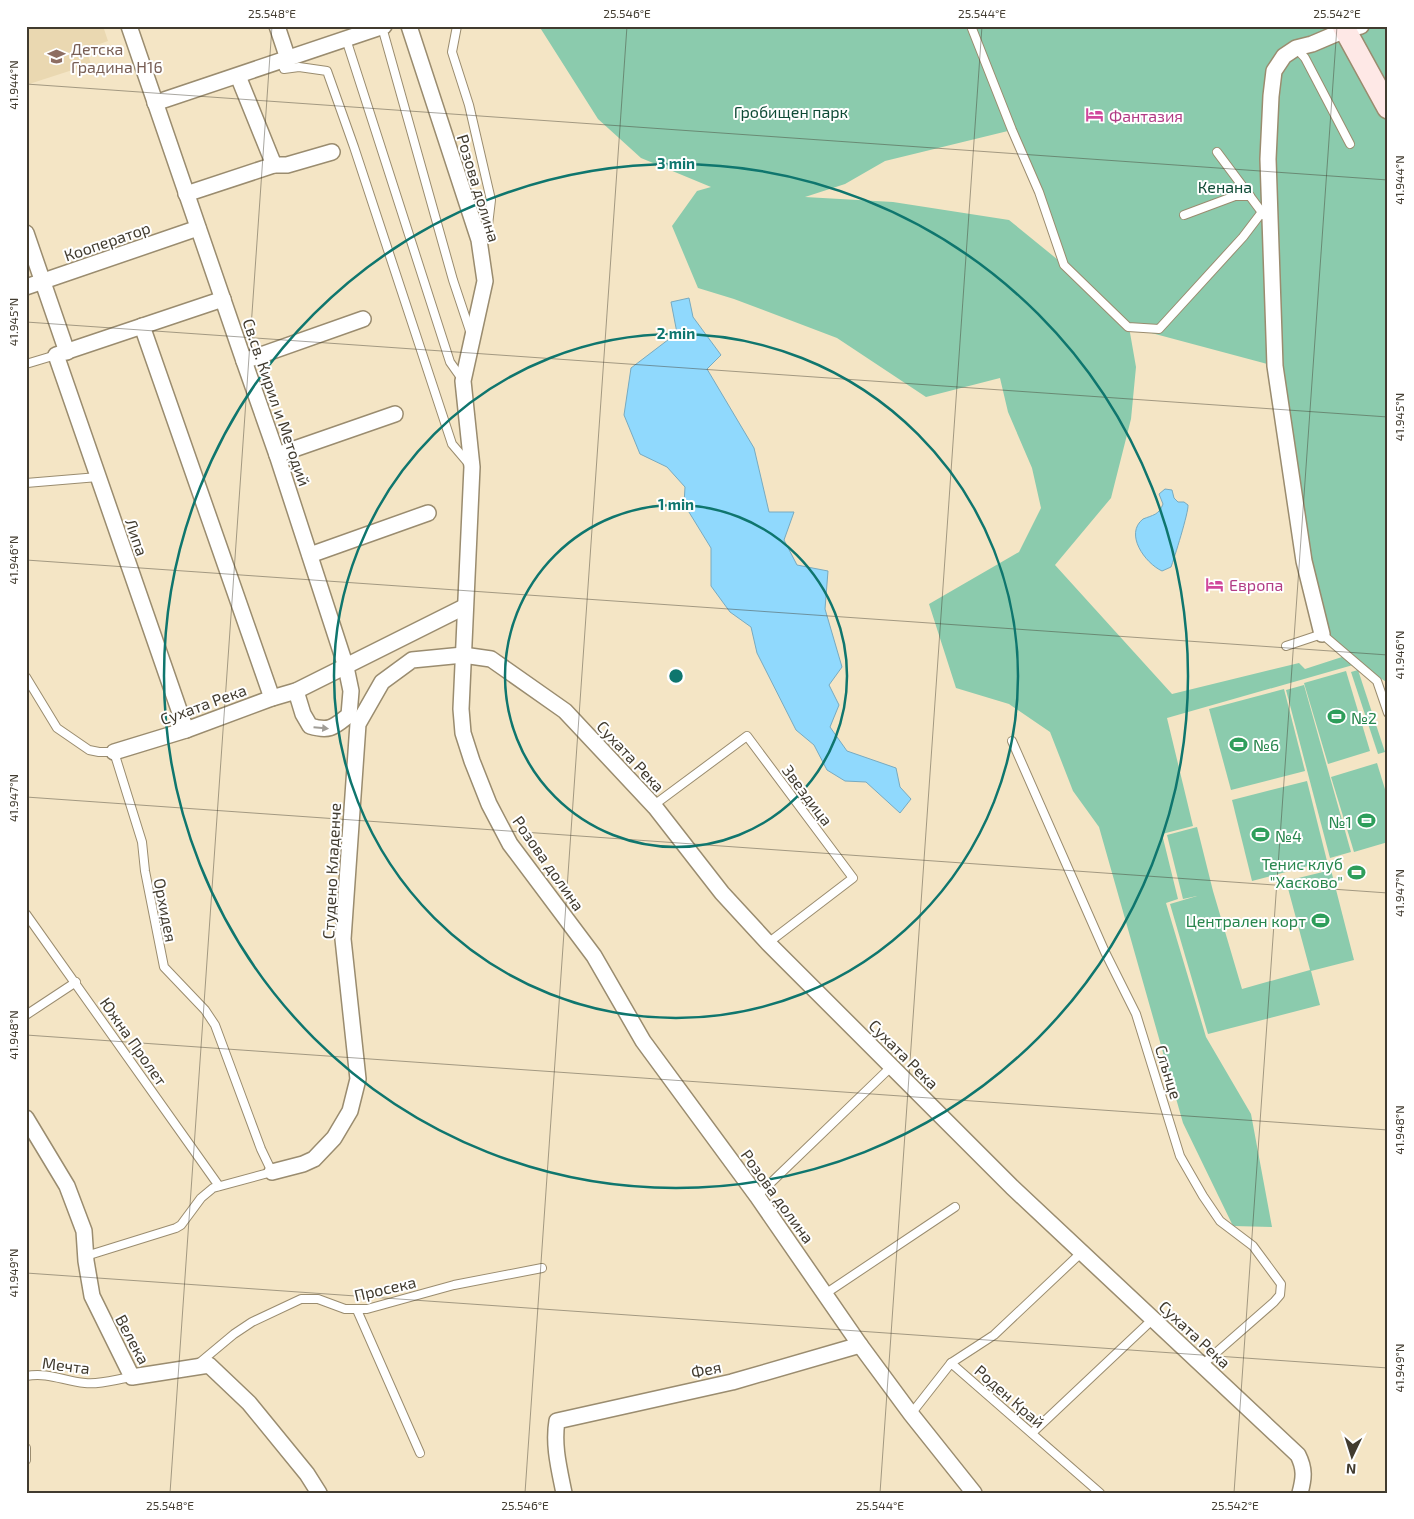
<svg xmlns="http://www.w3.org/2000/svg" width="1414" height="1519" viewBox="0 0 1414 1519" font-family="'Exo 2',sans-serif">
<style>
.built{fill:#ead8b1}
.green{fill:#8bcbad;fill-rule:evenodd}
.water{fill:#90d9fd;stroke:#78aabf}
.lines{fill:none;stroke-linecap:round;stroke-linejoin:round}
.lane-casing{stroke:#9a8c6f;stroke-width:10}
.street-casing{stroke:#9a8c6f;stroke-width:18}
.secondary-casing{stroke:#9a8c6f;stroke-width:24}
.lane{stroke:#fff;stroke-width:8}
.street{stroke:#fff;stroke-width:15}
.secondary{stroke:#fee8e6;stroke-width:21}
.oneway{fill:#a09d97}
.ticks{fill:none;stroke:#413b2f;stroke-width:1;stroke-opacity:0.45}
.ring{fill:none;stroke:#0f766e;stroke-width:2.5}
.labels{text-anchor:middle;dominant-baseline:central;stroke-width:4;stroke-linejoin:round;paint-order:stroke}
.education-label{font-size:16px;fill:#785e54;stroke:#fff;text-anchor:start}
.park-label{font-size:16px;fill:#0f4b36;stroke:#fff}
.hotel-label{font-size:16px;fill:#b23c85;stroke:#fff;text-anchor:start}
.street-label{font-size:16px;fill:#413b2f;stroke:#fff}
.leisure-label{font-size:16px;fill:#27864d;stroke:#fff;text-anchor:start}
.centre{fill:#0f766e;stroke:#fff;stroke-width:2.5}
.ring-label{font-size:15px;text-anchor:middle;font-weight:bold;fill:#0f766e;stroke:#fff;stroke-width:4;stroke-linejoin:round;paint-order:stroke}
.neatline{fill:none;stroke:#413b2f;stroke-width:2}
.ticks-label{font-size:12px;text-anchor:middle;fill:#413b2f}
</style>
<rect width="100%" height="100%" fill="#f4e5c5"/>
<polygon class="built" points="26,26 103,26 108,41 86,49 91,64 26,85"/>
<g class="green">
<path d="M 539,26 L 971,26 L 1012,130 L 885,161 L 845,184 L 805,197 L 893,202 L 1009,220 L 1063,264 L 973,26 L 1343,26 L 1388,108 L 1388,683 L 1347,657 L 1353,665 L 1167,718 L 1193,826 L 1162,834 L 1178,899 L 1166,903 L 1206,1037 L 1251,1114 L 1272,1227 L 1233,1226 L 1183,1123 L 1099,827 L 1073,791 L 1050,732 L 1009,704 L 956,688 L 929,604 L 1019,552 L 1041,508 L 1032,468 L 1008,412 L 1000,378 L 926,397 L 837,338 L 734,299 L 698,288 L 672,226 L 697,191 L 711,187 L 641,158 L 598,119 ZM 1129,327 L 1275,366 L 1322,634 L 1345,656 L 1305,669 L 1299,663 L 1172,694 L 1055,565 L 1111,498 L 1131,419 L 1136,367 Z"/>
<polygon points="1344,26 1388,26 1388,103"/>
<polygon points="1358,670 1385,752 1378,754 1351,672"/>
<polygon points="1346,671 1370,751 1328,764 1304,683"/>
<polygon points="1304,685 1351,852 1330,858 1286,690"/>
<polygon points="1284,689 1305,771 1231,790 1209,709"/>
<polygon points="1377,763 1388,799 1388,842 1354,852 1331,777"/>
<polygon points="1307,781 1327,861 1252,881 1232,800"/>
<polygon points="1197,827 1213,891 1242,989 1310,970 1286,881 1331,870 1354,960 1311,971 1320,1005 1208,1034 1170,904 1197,896 1183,899 1167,835"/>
</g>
<g class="water">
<polygon points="689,298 693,317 721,355 707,369 754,448 769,512 794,512 784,540 797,565 828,571 825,609 842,667 829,685 839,705 830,727 847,751 896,768 900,787 911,799 900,813 866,782 845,781 827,770 814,745 796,730 757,653 751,627 730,612 711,586 711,548 684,504 685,487 667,467 640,454 624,415 631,368 677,333 671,302"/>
<path d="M 1165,489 L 1172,490 L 1174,498 L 1178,502 L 1184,502 L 1188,505 C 1189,511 1174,559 1171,567 L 1162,571 C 1145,563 1124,534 1143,519 C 1153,515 1159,515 1163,504 L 1159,494 Z"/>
</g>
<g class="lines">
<defs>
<g id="lane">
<polyline points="457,26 452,52 469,105 491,200 488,225 480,239"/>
<polyline points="971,26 1012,130 1039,192 1064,265 1128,327 1159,329 1243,237 1262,212"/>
<polyline points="382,27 453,280 471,334"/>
<polyline points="346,39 450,362 462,379"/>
<polyline points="1296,48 1305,58 1350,144"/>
<polyline points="281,61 284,69 299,67 327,71 354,147 452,444 469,464"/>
<polyline points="1217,152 1264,215"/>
<polyline points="1184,215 1235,196 1250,196"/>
<polyline points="26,364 56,355"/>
<polyline points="26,483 98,477"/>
<polyline points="1286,646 1322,634 1377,681 1388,713"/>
<polyline points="26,677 57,728 89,750 99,752 114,752 142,842 145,871 164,967 205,1010 215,1025 261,1149 272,1172 213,1188 201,1198 181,1225 176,1228 86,1256"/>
<polyline points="1012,741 1105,952 1136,1014 1180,1156 1203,1196 1220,1221 1253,1246 1281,1284 1280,1295 1274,1302 1202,1365"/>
<polyline points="654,805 747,736 853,878 768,943"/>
<polyline points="26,914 219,1186"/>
<polyline points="26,1015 76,982"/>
<polyline points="757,1196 892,1066"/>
<polyline points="825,1294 955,1207"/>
<polyline points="357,1310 420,1453"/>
<polyline points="951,1363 994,1335 1082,1252"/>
<polyline points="198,1364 234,1334 252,1322 301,1299 318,1299 345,1309 367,1309 454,1285 542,1268"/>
<path d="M 26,1376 C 49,1372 63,1381 85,1383 C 100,1385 117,1379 132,1377"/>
<polyline points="911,1414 951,1363 1100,1493"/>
<polyline points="1032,1433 1153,1319"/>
<polyline points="26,1448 26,1460"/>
</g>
<g id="street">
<path d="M 129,26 L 244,361 L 277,455 L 346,667 L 351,691 L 349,715 C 334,727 330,732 310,726 L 303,714 L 296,691"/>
<polyline points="277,26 288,59"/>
<polyline points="409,26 479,240 485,281 463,381 472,467 461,709 463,733 472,761 489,804 510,844 594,956 643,1041 757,1196 860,1345 911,1414 974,1493"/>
<polyline points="238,76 274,165 287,165 332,152"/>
<polyline points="155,103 384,26"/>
<polyline points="186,194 274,165"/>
<polyline points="26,233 67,352"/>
<polyline points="26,287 198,228"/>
<polyline points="142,326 272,698"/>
<polyline points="244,361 363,319"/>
<polyline points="277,455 395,414"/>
<polyline points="310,555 428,513"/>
<polyline points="1322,634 1304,561 1275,366 1268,159 1271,96 1274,71 1284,56 1296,48 1312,44 1345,30 1361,26"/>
<polyline points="186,730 56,355 223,299"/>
<polyline points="114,752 186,730 272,698 296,691 464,607"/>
<polyline points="26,1118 67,1186 84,1231 86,1261 92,1296 132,1377 209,1365 249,1403 307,1474 319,1493"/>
<path d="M 272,1172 L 303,1164 L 314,1159 L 334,1138 L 350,1111 L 358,1079 L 343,939 L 358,724 L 382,682 L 412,660 L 463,655 L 491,659 L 565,711 L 655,807 L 722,893 L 768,943 L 1012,1187 L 1298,1455 C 1305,1469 1304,1478 1300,1493"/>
<path d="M 564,1493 C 559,1468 553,1445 557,1421 L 732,1382 L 860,1345"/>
</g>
<polyline id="secondary" points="1343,26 1388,108"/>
</defs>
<use href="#lane" class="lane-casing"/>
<use href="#street" class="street-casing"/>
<use href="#secondary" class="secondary-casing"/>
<use href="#lane" class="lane"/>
<use href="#street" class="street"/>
<use href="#secondary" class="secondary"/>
</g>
<defs><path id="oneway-solid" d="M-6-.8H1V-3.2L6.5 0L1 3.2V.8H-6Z" transform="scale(1.25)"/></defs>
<use class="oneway" href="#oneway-solid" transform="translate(321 728) rotate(5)"/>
<path class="ticks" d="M 26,84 L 1388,180M 26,322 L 1388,417M 26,560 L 1388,655M 26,797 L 1388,893M 26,1035 L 1388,1130M 26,1273 L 1388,1368M 170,1493 L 272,26M 525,1493 L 627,26M 880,1493 L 982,26M 1234,1493 L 1337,26"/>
<g class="ring">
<circle cx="676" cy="676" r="171"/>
<circle cx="676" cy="676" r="342"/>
<circle cx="676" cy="676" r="512"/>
</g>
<defs>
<symbol id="school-bare" viewBox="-9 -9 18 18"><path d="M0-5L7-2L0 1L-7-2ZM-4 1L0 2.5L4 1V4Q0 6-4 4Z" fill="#8d6e63" stroke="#fff" stroke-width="2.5" paint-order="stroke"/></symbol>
<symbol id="hotel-bare" viewBox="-9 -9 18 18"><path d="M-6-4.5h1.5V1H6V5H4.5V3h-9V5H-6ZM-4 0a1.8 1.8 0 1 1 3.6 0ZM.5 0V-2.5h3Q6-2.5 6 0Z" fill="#d1479c" stroke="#fff" stroke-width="2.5" paint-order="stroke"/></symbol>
<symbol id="stadium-bare" viewBox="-9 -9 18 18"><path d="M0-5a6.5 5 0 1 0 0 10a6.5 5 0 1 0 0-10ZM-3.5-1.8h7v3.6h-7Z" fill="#2e9e5b" stroke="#fff" stroke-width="2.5" paint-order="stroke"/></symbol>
</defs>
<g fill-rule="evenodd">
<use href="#school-bare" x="44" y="44" width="25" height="25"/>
<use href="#hotel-bare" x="1082" y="102" width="25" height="25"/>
<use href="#hotel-bare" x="1202" y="572" width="25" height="25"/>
<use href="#stadium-bare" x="1324" y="704" width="25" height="25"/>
<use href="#stadium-bare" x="1226" y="732" width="25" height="25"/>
<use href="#stadium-bare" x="1354" y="808" width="25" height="25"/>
<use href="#stadium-bare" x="1248" y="822" width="25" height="25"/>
<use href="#stadium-bare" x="1344" y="860" width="25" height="25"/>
<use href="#stadium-bare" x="1308" y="908" width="25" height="25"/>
</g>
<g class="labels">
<g class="education-label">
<text x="71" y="48">Детска<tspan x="71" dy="18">Градина Н16</tspan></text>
</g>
<g class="park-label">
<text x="791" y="111">Гробищен парк</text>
<text x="1225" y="186">Кенана</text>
</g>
<g class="hotel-label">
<text x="1109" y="115">Фантазия</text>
<text x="1229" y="584">Европа</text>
</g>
<g class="street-label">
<text transform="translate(479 188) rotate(73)">Розова долина</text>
<text transform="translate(107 241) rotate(-19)">Кооператор</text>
<text transform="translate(277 402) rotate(71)">Св.св. Кирил и Методий</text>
<text transform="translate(137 537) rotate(71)">Липа</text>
<text transform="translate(203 704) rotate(-20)">Сухата Река</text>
<text transform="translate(631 756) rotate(47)">Сухата Река</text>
<text transform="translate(808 795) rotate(53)">Звездица</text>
<text transform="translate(549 863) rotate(55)">Розова долина</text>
<text transform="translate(331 871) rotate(-87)">Студено Кладенче</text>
<text transform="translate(166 910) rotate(79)">Орхидея</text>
<text transform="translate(134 1041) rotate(55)">Южна Пролет</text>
<text transform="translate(904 1054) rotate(45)">Сухата Река</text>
<text transform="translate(1169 1072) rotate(73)">Слънце</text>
<text transform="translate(778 1196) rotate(54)">Розова долина</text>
<text transform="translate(385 1288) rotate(-13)">Просека</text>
<text transform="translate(1195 1334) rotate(43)">Сухата Река</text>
<text transform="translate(133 1339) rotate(62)">Велека</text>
<text transform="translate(66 1365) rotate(7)">Мечта</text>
<text transform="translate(706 1369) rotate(-12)">Фея</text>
<text transform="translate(1010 1396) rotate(41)">Роден Край</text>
</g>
<g class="leisure-label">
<text x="1351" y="717">№2</text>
<text x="1253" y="744">№6</text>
<text x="1352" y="821" text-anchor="end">№1</text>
<text x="1275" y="835">№4</text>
<text x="1343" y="863" text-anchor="end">Тенис клуб<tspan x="1343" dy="18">"Хасково"</tspan></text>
<text x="1306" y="920" text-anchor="end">Централен корт</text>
</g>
</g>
<circle cx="676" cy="676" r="8" class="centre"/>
<g class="ring-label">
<text x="676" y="169">3 min</text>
<text x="676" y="339">2 min</text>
<text x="676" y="510">1 min</text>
</g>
<rect width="1414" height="1519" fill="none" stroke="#ffffff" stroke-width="55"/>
<g transform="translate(1352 1456) rotate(184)" stroke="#ffffff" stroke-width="4" paint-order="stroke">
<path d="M0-4L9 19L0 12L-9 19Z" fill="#413b2f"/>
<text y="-8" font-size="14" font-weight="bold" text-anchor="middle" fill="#413b2f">N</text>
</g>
<rect x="28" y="28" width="1358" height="1464" class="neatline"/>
<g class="ticks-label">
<text x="272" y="18">25.548°E</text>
<text x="627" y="18">25.546°E</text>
<text x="982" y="18">25.544°E</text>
<text x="1337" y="18">25.542°E</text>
<text transform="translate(14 85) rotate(-90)" y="4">41.944°N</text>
<text transform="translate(1400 180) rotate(-90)" y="4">41.944°N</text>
<text transform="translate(14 322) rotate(-90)" y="4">41.945°N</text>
<text transform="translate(1400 417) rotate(-90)" y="4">41.945°N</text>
<text transform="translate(14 560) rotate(-90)" y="4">41.946°N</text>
<text transform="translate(1400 655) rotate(-90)" y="4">41.946°N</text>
<text transform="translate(14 798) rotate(-90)" y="4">41.947°N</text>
<text transform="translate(1400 893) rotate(-90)" y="4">41.947°N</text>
<text transform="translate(14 1035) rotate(-90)" y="4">41.948°N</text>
<text transform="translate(1400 1130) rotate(-90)" y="4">41.948°N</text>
<text transform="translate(14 1273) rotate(-90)" y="4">41.949°N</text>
<text transform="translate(1400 1368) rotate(-90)" y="4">41.949°N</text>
<text x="170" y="1510">25.548°E</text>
<text x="525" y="1510">25.546°E</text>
<text x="880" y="1510">25.544°E</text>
<text x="1235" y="1510">25.542°E</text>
</g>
</svg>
